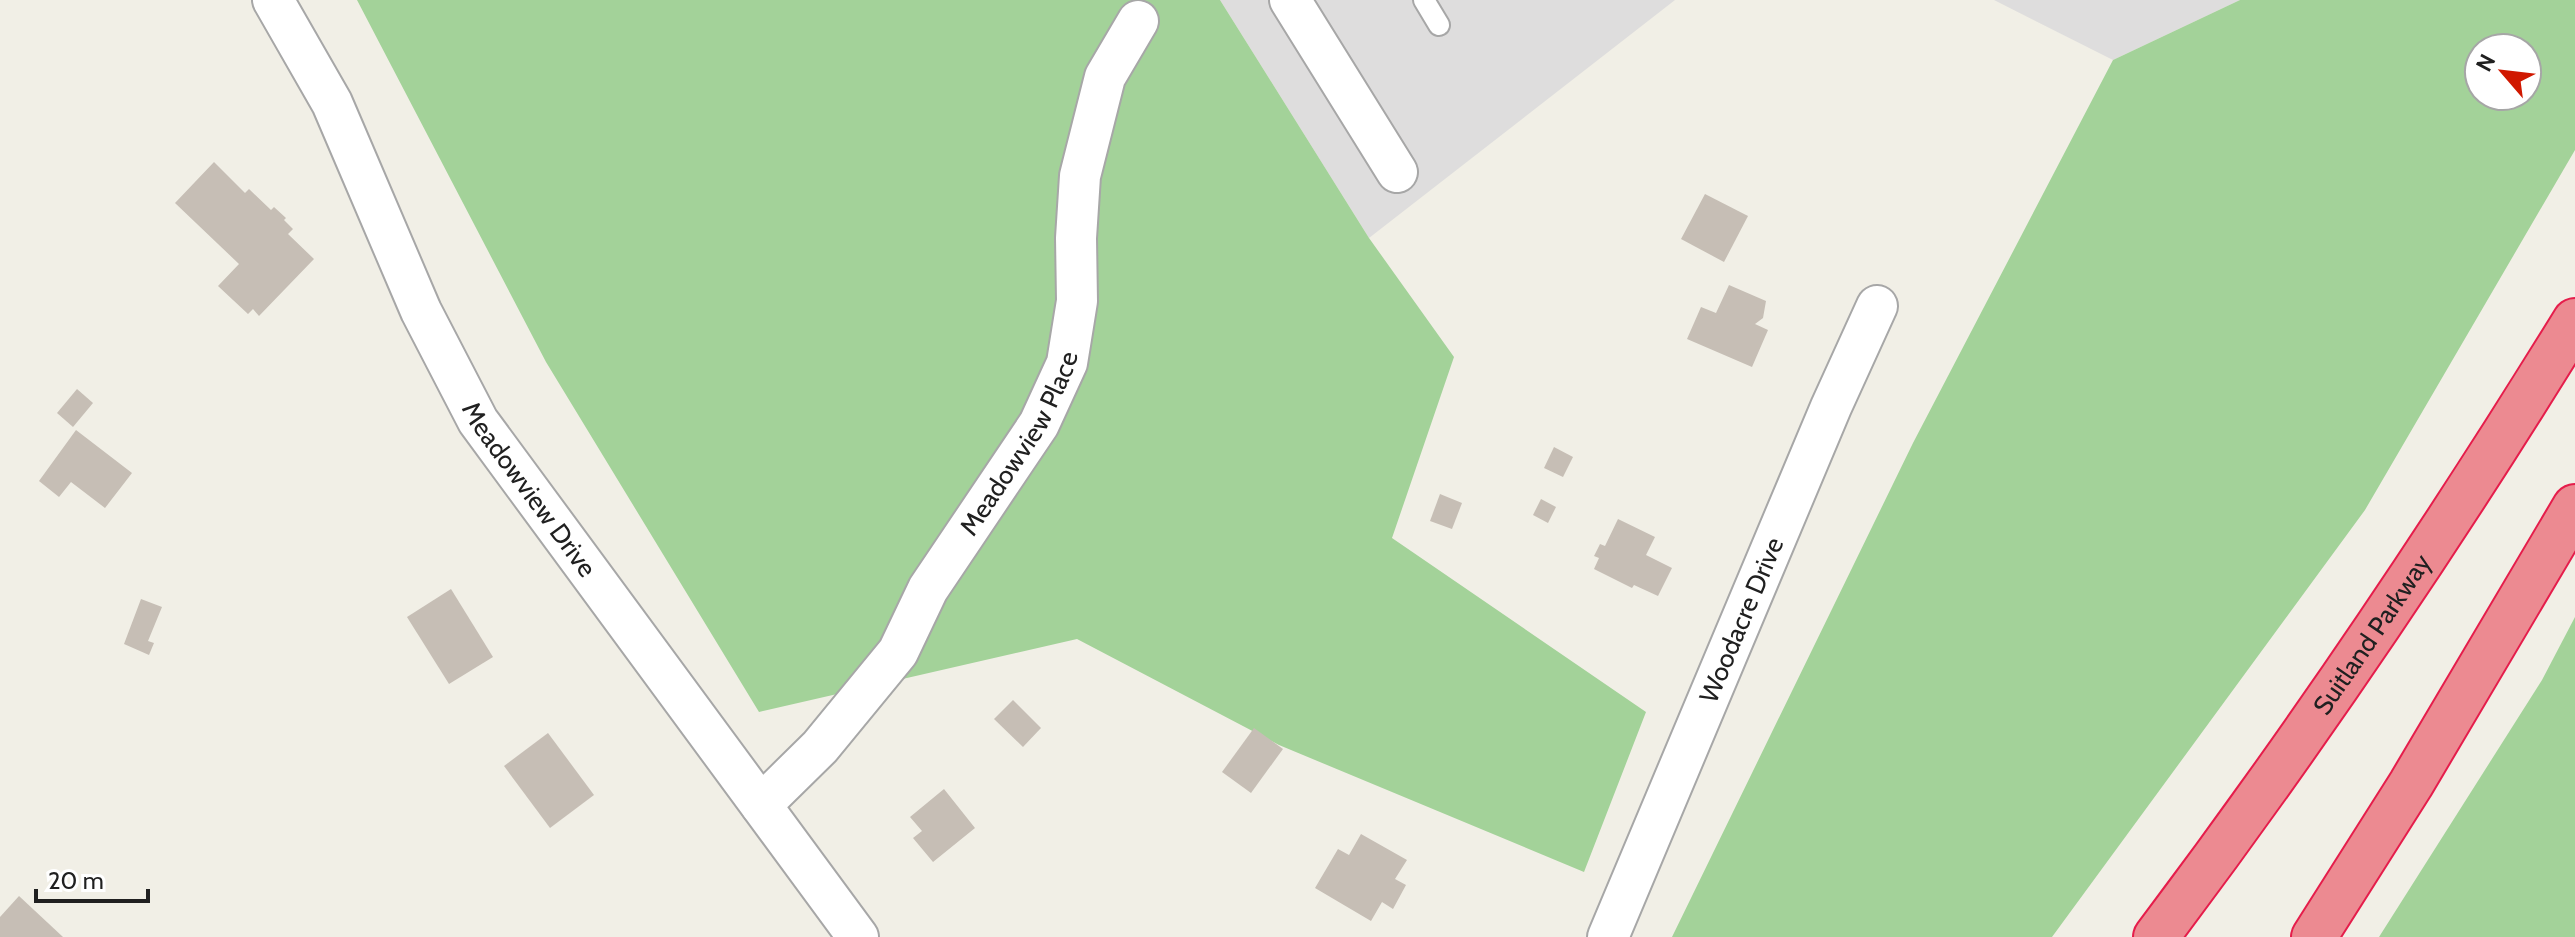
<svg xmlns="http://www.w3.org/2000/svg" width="2575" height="937" viewBox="0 0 2575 937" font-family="Cabin,sans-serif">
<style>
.residential{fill:#dedddd}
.forest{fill:#a3d299;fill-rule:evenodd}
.building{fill:#c6beb5}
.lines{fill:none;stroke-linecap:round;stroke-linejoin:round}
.lane-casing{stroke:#a7a7a7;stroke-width:24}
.street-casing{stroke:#a7a7a7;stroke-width:44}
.highway-casing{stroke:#e51d4b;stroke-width:48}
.lane{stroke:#fff;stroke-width:20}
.street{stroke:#fff;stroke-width:40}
.highway{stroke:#ec8a91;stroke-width:44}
.labels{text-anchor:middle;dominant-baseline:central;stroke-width:6;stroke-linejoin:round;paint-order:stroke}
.street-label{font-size:26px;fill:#202020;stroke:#fff}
</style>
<rect width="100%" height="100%" fill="#f1efe6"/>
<g class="residential">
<polygon points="1220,0 1675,0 1369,238"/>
<polygon points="1994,0 2240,0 2113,60"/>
</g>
<g class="forest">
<polygon points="357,0 1220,0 1369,238 1454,357 1392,538 1646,712 1584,872 1279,745 1077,639 759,712 546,362"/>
<path d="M 2240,0 L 2575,0 L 2575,150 L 2365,510 L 2052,937 L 1672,937 L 1913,443 L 2113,60 ZM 2479,48 L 2527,48 L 2527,96 L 2479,96 Z"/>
<polygon points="2575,617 2575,937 2379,937 2542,680"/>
</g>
<g class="building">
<polygon points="214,162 245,193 249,189 271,210 274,207 286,218 284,220 293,229 288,234 314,259 259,316 253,309 248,314 218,286 239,264 175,203"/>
<polygon points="1705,194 1748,216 1724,262 1681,239"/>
<polygon points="1729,285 1766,301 1763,318 1755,324 1768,330 1752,367 1687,339 1701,307 1716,313"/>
<polygon points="77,389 93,403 73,427 57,413"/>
<polygon points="76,430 132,473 105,508 71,482 59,497 39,481"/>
<polygon points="1554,447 1573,457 1563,477 1544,468"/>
<polygon points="1440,494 1462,503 1452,529 1430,521"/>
<polygon points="1541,499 1556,507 1548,523 1533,515"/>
<polygon points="1618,519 1655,537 1646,555 1672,568 1658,596 1634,585 1632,588 1594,569 1599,558 1594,556 1600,544 1605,546"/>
<polygon points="451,589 493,657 449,684 407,617"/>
<polygon points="141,599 162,607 148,641 154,643 149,655 124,644"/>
<polygon points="1013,700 1041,728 1023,747 994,719"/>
<polygon points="1254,728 1283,749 1251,793 1222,772"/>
<polygon points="548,733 594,795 550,828 504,766"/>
<polygon points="944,789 975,828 933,862 913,838 922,831 910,817"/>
<polygon points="1361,834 1407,860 1395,879 1406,885 1393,909 1382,902 1371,921 1315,888 1338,849 1349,855"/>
<polygon points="19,896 63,937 0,937 0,917"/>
</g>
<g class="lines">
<defs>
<polyline id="lane" points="1424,0 1439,25"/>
<g id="street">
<path id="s1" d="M 273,0 L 332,103 L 421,311 L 478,421 L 858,937"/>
<polyline points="1290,0 1397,172"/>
<path id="s2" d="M 761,805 L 820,747 L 898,652 L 928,589 L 1039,424 L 1067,363 L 1077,301 L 1076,238 L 1080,176 L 1105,77 L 1138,21"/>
<path id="s3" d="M 1608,937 L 1831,407 L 1877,306"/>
</g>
<g id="highway">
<path id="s4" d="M 2156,937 C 2306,738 2445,532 2575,321"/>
<polyline points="2314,937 2411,784 2575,507"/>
</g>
</defs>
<use href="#lane" class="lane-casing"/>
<use href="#street" class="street-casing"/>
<use href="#highway" class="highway-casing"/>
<use href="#lane" class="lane"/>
<use href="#street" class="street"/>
<use href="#highway" class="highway"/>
</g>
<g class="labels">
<g class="street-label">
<text stroke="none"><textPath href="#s2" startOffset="448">Meadowview Place</textPath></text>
<text stroke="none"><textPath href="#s1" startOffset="554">Meadowview Drive</textPath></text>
<text stroke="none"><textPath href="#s3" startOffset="344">Woodacre Drive</textPath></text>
<text stroke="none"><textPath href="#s4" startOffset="372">Suitland Parkway</textPath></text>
</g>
</g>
<g transform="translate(2503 72) rotate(298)"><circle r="38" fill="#ffffff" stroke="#a6a6a6" stroke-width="2"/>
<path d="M0-6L14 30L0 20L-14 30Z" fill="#d01800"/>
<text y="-12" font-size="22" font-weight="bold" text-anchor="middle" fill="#202020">N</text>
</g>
<path d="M36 889v12h112v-12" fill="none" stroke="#202020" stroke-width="4"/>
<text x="48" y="889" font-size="24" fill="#202020" stroke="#ffffff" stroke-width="6" paint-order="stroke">20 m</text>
</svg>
